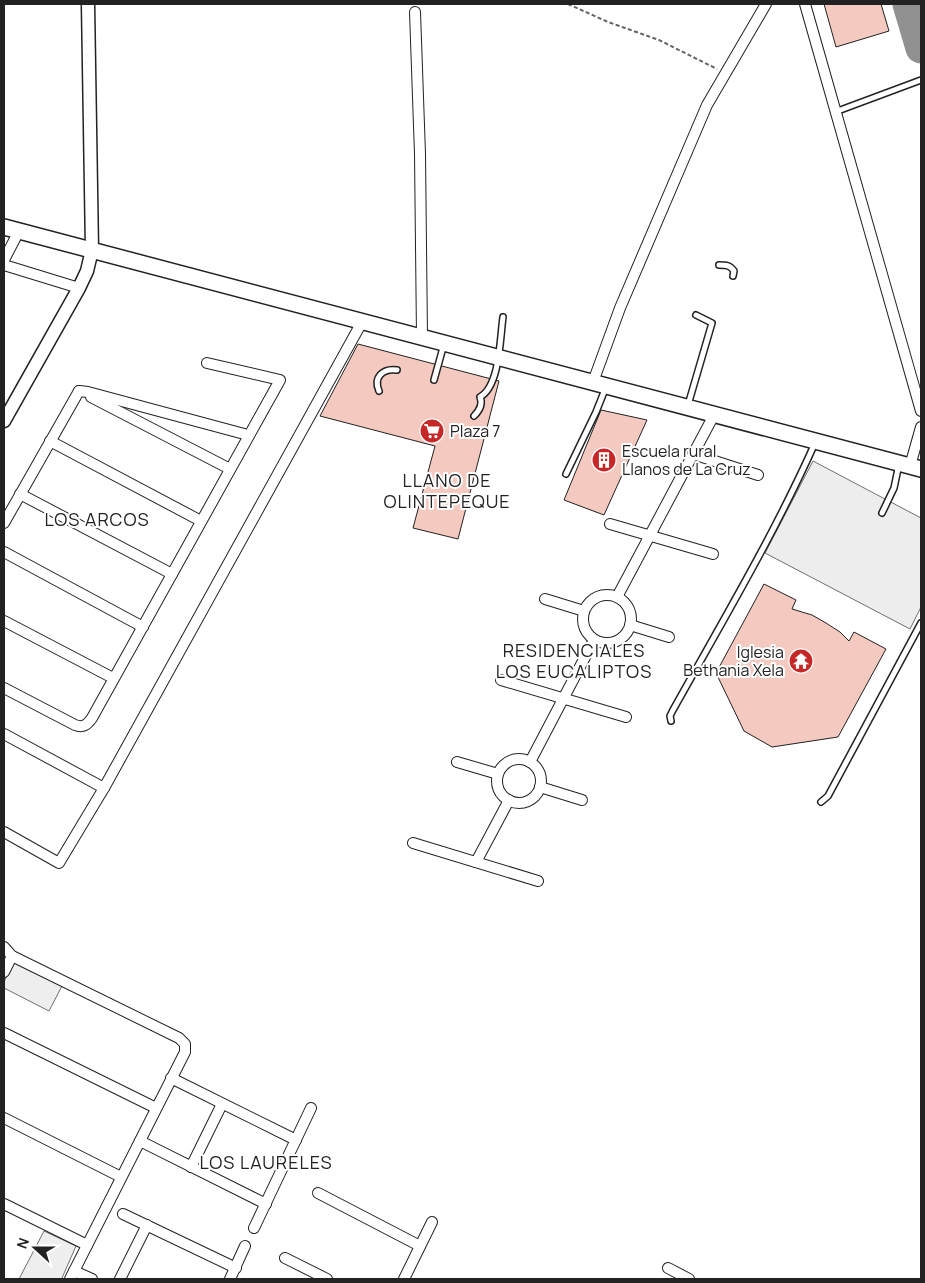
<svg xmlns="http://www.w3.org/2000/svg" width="925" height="1283" viewBox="0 0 925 1283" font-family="Manrope,sans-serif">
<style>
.green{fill:#eee;stroke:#6f6f6f}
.parking{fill:#ededed;stroke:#6f6f6f}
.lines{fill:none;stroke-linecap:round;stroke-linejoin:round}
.taxiway{stroke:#909090;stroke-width:31}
.building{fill:#f3c9c0;stroke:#222}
.service-casing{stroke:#222;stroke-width:8}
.minor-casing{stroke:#222;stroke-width:12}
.tertiary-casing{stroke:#222;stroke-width:15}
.secondary-casing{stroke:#222;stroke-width:18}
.path{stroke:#646464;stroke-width:2;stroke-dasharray:4 2.5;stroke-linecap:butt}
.service{stroke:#fff;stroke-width:5}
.minor{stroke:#fff;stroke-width:10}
.tertiary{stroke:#fff;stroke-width:12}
.secondary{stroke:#fff;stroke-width:15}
.labels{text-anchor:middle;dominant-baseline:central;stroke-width:4;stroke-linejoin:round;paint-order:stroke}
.poi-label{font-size:16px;fill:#222;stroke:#fff;text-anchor:start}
.neighbourhood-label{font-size:18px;letter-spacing:1px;fill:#222;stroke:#fff}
</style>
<rect width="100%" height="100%" fill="#fff"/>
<g class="green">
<polygon points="14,961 62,986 49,1011 4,988 4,982"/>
<polygon points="44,1231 76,1246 62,1278 61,1279 19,1279"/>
</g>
<polygon class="parking" points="813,461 921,518 921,607 910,629 765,553"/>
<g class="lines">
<polyline class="taxiway" points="908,4 921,48"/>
</g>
<g class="building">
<polygon points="824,4 881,4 889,31 836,47"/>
<polygon points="358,344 499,381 458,539 413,528 435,446 320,416"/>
<polygon points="601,410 647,420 604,515 564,500"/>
<polygon points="764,584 796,600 792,609 812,615 826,623 840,632 849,641 854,632 886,649 838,737 772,747 744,731 716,673"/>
</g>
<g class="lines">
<defs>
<g id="service">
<polyline points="835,112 921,80"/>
<path d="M 719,265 C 726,265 730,265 734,271 L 733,276"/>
<polyline points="434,380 444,344"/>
<path d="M 379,391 C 373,377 383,368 397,370"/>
<polyline points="688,405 712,323 696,315"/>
<path d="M 474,416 C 479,411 483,404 480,397 C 500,386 500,338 503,317"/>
<polyline points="566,474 596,412 606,387"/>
<polyline points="882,513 894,488 899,464"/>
<path d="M 671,721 L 670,716 L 673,710 C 722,622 774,535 815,443"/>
<polyline points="821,802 828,796 921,623"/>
</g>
<g id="minor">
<polyline points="805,4 921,411"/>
<polyline points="415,12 420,154 422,337"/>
<polyline points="4,260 19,231"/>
<polyline points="4,265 79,288"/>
<polyline points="593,382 620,308 707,105 766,4"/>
<polyline points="79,391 88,392 248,435"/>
<polyline points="91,397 230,469"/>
<polyline points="50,441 201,521"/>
<polyline points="693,454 758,475"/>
<polyline points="910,466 921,427"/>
<polyline points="20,494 172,574"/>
<polyline points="4,523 79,391"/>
<polyline points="610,524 713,554"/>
<polyline points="4,552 143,627"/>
<circle cx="607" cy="619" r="24"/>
<polyline points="617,597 714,415"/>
<polyline points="545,599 584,611"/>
<polyline points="4,621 113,678"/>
<polyline points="630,625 669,637"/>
<polyline points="501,680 626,717"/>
<path d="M 4,688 L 75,725 C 83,728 87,725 92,718 L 280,380 L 207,363"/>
<polyline points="4,734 104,788"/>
<circle cx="519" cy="781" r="22"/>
<polyline points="457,762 498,774"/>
<polyline points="530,762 594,640"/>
<polyline points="540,787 582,800"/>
<polyline points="4,832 59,863 104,788 362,322"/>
<polyline points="413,843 538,881"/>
<polyline points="476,862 509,800"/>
<polyline points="4,947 12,956 179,1038 185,1044 185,1052 70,1279"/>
<polyline points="4,972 12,956"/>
<polyline points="4,1033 156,1108"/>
<polyline points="171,1078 296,1140"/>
<polyline points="4,1118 121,1177"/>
<polyline points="140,1141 266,1204"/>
<polyline points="191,1167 222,1104"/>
<polyline points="318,1193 420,1246"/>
<polyline points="4,1204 87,1245"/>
<polyline points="123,1214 236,1268"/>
<polyline points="254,1228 311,1108"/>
<polyline points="285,1258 327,1279"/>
<polyline points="668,1268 689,1279"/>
<polyline points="74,1271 92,1279"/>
<polyline points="120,1279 147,1225"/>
<polyline points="230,1279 245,1246"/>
<polyline points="404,1279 432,1222"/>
</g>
<polyline id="tertiary" points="4,421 79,288 87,271 92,250 88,4"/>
<polyline id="secondary" points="4,227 921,469"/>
</defs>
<use href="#service" class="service-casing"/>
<use href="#minor" class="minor-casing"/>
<use href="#tertiary" class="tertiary-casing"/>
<use href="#secondary" class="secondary-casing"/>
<polyline class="path" points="568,4 608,22 659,40 717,69"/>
<use href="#service" class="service"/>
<use href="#minor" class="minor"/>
<use href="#tertiary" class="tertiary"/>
<use href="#secondary" class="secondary"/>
</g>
<defs>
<symbol id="supermarket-disc" viewBox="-11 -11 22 22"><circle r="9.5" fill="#c62828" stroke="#fff"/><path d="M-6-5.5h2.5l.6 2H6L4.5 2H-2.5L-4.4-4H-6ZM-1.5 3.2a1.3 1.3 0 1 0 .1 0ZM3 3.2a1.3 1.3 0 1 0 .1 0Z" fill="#fff"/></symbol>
<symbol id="building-disc" viewBox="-11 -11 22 22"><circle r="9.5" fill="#c62828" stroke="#fff"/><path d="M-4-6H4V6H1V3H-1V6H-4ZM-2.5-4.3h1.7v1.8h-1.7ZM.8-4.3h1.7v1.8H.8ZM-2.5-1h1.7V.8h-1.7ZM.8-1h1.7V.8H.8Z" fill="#fff"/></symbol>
<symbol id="temple-disc" viewBox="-11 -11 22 22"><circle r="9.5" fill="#c62828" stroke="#fff"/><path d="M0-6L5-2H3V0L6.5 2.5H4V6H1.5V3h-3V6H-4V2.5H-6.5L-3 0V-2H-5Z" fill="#fff"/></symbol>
</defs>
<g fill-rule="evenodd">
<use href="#supermarket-disc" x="418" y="417" width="28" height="28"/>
<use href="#building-disc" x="590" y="446" width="28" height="28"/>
<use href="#temple-disc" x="787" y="647" width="28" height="28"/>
</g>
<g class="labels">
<g class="poi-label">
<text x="450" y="431">Plaza 7</text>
<text x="622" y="451">Escuela rural<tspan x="622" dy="18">Llanos de La Cruz</tspan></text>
<text x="784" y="652" text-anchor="end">Iglesia<tspan x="784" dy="18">Bethania Xela</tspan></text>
</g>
<g class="neighbourhood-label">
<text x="447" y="480">LLANO DE<tspan x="447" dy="21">OLINTEPEQUE</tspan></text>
<text x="97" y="519">LOS ARCOS</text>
<text x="574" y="650">RESIDENCIALES<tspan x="574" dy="21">LOS EUCALIPTOS</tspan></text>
<text x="266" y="1162">LOS LAURELES</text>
</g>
</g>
<rect width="925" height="1283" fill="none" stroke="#222222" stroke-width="10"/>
<g transform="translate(35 1248) rotate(291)" stroke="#ffffff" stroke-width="4" paint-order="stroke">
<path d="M0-4L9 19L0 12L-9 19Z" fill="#222222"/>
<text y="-8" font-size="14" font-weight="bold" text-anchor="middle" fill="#222222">N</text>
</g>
</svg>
